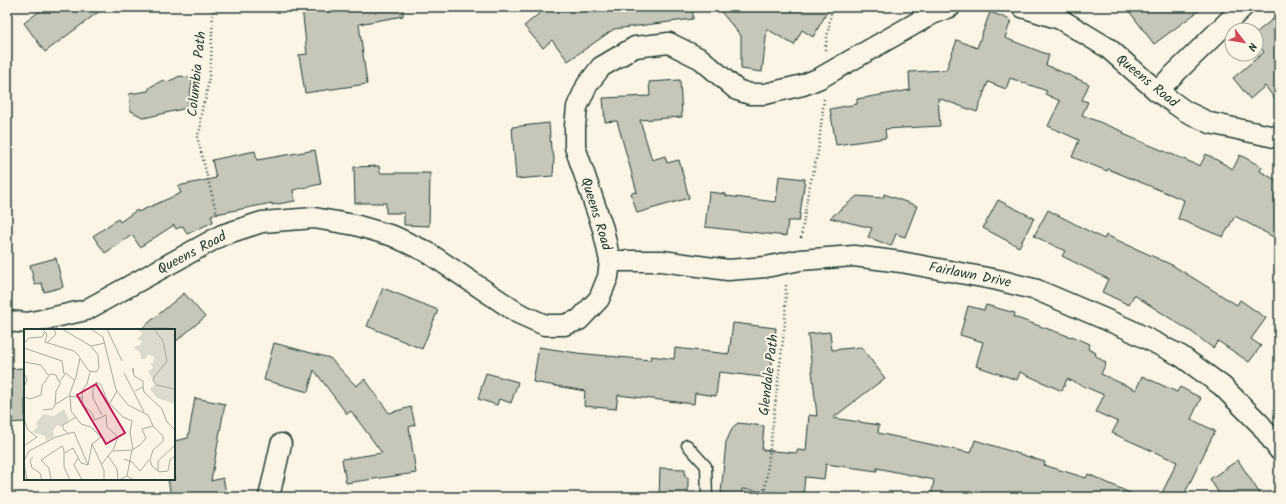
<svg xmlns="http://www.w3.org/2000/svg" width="1286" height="504" viewBox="0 0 1286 504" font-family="Kalam,sans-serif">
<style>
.building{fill:#c5c7b9;stroke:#1f3d34}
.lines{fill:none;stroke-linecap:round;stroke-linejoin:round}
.lane-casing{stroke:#1f3d34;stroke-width:13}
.street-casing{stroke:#1f3d34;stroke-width:23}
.path{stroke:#1f3d34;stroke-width:2.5;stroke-dasharray:1 3;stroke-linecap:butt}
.lane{stroke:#fcf5e5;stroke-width:10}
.street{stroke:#fcf5e5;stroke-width:20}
.labels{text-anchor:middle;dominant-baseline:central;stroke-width:4;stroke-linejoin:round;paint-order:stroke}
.street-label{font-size:14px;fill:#1f3d34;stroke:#fcf5e5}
.inset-road{fill:none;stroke:#a4ab9e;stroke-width:1}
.view{fill:#c2185b;fill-opacity:0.15;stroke:#c2185b;stroke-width:2}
.inset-edge{fill:none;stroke:#1f3d34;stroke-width:2}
</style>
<rect width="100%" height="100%" fill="#fcf5e5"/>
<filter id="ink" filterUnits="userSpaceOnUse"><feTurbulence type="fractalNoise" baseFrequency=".025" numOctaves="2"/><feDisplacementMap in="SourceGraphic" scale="8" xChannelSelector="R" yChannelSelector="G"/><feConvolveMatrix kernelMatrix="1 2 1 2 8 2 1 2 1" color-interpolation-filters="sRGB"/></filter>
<g filter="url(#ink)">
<g class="building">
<polygon points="45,7 105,7 45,52 24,23"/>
<polygon points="302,7 403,7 403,16 359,24 367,84 305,93 299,55 307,54"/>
<polygon points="547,7 693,7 693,19 614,29 568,61 552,40 543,48 524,26"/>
<polygon points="717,7 830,7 813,37 802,30 794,45 767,29 762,72 741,69 741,36"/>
<polygon points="1126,7 1204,7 1154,44"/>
<polygon points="990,12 1011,20 1005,38 1049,55 1046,65 1089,84 1082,100 1088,102 1082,115 1124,132 1123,134 1200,166 1206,154 1233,169 1240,155 1262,167 1260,171 1279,182 1279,240 1235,216 1223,237 1178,219 1184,200 1108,169 1107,171 1072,157 1079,140 1048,126 1060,101 1045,94 1047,91 1010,78 1006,89 988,82 977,112 938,98 940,126 885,129 886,138 836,145 830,109 857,104 857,99 910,90 909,72 946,70 957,40 977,48"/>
<polygon points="1279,14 1279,104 1265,86 1250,99 1233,78 1264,52 1256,42 1256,33"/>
<polygon points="180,76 193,79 187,108 144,118 131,111 129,94 148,91 150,87 163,80 167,82"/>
<polygon points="680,80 682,117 640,120 652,160 665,156 667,163 679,160 689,198 637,213 631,193 637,192 617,121 605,122 603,98 650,96 649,82"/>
<polygon points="549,123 551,149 554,157 553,176 516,179 512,127"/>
<polygon points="315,150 321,184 293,190 295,201 272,205 272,203 211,215 213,222 187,234 183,226 176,229 174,225 140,247 132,235 105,253 93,236 118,219 120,222 137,210 138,212 181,193 178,186 216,178 212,160 255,151 257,160"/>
<polygon points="379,166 380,173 430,173 429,226 404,225 404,213 386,213 386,203 355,203 354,167"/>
<polygon points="779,176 805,179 799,221 788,221 786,236 705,227 709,192 726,194 726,196 776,202"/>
<polygon points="884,194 917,206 905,237 896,234 891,246 868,237 872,228 830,218 857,196 883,198"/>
<polygon points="998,200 1034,218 1019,247 983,228"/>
<polygon points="1048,210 1104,239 1106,235 1172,265 1237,305 1240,300 1266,318 1251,339 1261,346 1249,362 1218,341 1213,348 1193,333 1134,295 1129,305 1102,292 1108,279 1062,256 1065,251 1034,236"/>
<polygon points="56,258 63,287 44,292 42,283 35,285 30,265"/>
<polygon points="383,288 438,310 422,349 367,326"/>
<polygon points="184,293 205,317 174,343 174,330 140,330"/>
<polygon points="986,305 1015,313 1014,317 1071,337 1072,336 1090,344 1088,349 1096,353 1095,355 1106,363 1101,374 1136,390 1142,376 1177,392 1180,387 1201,398 1191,419 1215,431 1183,497 1160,497 1177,462 1112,433 1118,422 1096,412 1104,395 1067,379 1062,391 1020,372 1017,380 976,366 983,342 960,335 968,306 984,310"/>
<polygon points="733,323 776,328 770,378 719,372 716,396 695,393 694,404 618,395 616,409 584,406 585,391 533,382 539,347 577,353 650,360 651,356 674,359 675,348 729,354"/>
<polygon points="830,332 832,350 861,347 885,378 833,418 879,425 878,433 971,453 975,440 1045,462 1044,465 1086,478 1088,474 1139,497 931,497 934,480 877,468 877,471 826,464 824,479 805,477 803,497 779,497 779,493 742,489 741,495 721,493 726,442 733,427 738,423 764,426 762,450 797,453 797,450 806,451 809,415 817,416 808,334"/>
<polygon points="274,343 330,358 356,386 365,379 389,413 411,407 415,425 409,427 416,473 346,483 342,459 382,453 351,411 347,414 314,370 308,392 264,380"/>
<polygon points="25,368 25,422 7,423 7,369"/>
<polygon points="486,373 518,382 511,403 499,399 497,405 478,399"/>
<polygon points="195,398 225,404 211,481 223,478 227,497 171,497 168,479 174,479 174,441 188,438"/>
<polygon points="1238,460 1262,497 1221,497 1210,479"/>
<polygon points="660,468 685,469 685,477 688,477 688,497 659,497"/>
</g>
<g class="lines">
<defs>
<polyline id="lane" points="687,445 706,466 707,497"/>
<g id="street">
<polyline points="1022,7 1060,19 1108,48 1157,91 1185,111 1210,123 1279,138"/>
<polyline points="1157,91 1243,7"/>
<polyline points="610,261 662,261 728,270 766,267 800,260 854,256 901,262 998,280 1037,290 1128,329 1181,356 1222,386 1261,425 1279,450"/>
<polyline points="7,321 28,323 86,310 222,235 262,222 314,218 355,225 393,236 427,252 518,313 545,325 564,325 579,320 599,299 608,277 610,261 603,229 575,147 575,126 577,107 587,85 601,67 635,47 669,43 701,59 737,90 750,94 765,94 803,85 820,78 932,14 950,7"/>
<polyline points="269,497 281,444"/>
</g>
</defs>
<use href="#lane" class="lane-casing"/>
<use href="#street" class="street-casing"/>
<g class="path">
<polyline points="213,7 211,62 206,98 203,104 200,120 201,128 197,136 217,215"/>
<polyline points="825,50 832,7"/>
<polyline points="801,238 808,193 818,152 824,99"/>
<polyline points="764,497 785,323 786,285"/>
</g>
<use href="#lane" class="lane"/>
<use href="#street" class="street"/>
</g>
</g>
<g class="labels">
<g class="street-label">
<text transform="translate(197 74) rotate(-84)">Columbia Path</text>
<text transform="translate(1147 81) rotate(39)">Queens Road</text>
<text transform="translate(596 214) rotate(73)">Queens Road</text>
<text transform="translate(192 253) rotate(-28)">Queens Road</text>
<text transform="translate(970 275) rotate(11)">Fairlawn Drive</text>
<text transform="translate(769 375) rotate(-83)">Glendale Path</text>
</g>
</g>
<g transform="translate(24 329)">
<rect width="151" height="151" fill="#fcf5e5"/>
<path d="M 112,0 L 151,0 L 151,75 L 133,69 L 126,60 L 131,55 L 124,42 L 129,39 L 126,34 L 129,34 L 130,28 L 124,25 L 121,30 L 117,30 L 116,23 L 109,18 L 116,16 L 118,12 L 113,10 L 119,4 ZM 40,80 L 45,91 L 37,98 L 33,96 L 29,102 L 30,108 L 22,112 L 21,107 L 8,103 L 14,98 L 12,94 L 19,85 L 30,87 Z" fill="#dcdacc"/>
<path class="inset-road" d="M 18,0 L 23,5 L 21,13 L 50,22 L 56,28M 38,0 L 67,17M 67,0 L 79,8 L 92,61 L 104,76 L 124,86 L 129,97 L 139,107 L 139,112 L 129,121 L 126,131 L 128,137 L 135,143 L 144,142 L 146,131 L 151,127M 83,0 L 98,32M 130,0 L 139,12 L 143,32 L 130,48 L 129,52 L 133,56 L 151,60M 0,14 L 5,9 L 18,8 L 21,3M 23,14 L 32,5 L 30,0M 0,19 L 38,32 L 40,45M 0,33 L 17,36 L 24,46M 66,43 L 63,55 L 58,62 L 59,76 L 68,84 L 71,91 L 82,86 L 83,98 L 94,108 L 89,121M 109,43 L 109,39 L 110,47 L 119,52 L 119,58 L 111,62M 0,44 L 3,50 L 0,59M 100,44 L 120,83M 119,58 L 120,63 L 138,80 L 143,93 L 151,101M 0,68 L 6,70 L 17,66 L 18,57 L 26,45 L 32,46 L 35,53 L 42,44 L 50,51M 86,74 L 93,62M 32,75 L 45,67 L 59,69M 19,81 L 28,80 L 31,77 L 32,62 L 37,53M 78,86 L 69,69 L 69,60 L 73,53 L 77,56 L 84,73 L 99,88 L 108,92 L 106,103 L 109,120M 0,90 L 4,101 L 13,108 L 0,117M 45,105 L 39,100 L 39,96 L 52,88M 68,115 L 77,108 L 67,98 L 57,95 L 47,82 L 46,64 L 52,48 L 56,29 L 65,42 L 72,43 L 75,39 L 74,26 L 67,17 L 81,14M 68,115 L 80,141 L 80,151M 41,124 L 49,119 L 57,134 L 64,136 L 68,115M 84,127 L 93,140 L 94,151M 9,128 L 6,131 L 8,139 L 16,144 L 18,151M 54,129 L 50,136 L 58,151M 100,130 L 108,133 L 116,142 L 125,131M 0,132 L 5,122 L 32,108 L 50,103 L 64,136M 0,135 L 3,151M 77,136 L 88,122 L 108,121 L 116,116 L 122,109 L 118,100 L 129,97M 134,142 L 134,132 L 151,116M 103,147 L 108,121M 27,151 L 25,139 L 17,131 L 38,117 L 40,121 L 40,138 L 46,151M 95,151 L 103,147 L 110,151"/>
<path class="view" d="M 72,55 L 101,104 L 82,115 L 53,66 Z"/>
<rect width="151" height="151" class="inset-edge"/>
</g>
<rect width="1286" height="504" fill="none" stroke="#fcf5e5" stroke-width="24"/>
<rect x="12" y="12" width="1262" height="480" fill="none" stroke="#1f3d34" stroke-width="1.5" filter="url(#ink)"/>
<g transform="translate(1244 42) rotate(121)"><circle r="19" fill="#fcf5e5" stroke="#a4ab9e"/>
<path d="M0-3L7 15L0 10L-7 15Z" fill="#d1495b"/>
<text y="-6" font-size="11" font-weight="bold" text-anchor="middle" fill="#1f3d34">N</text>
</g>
</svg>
